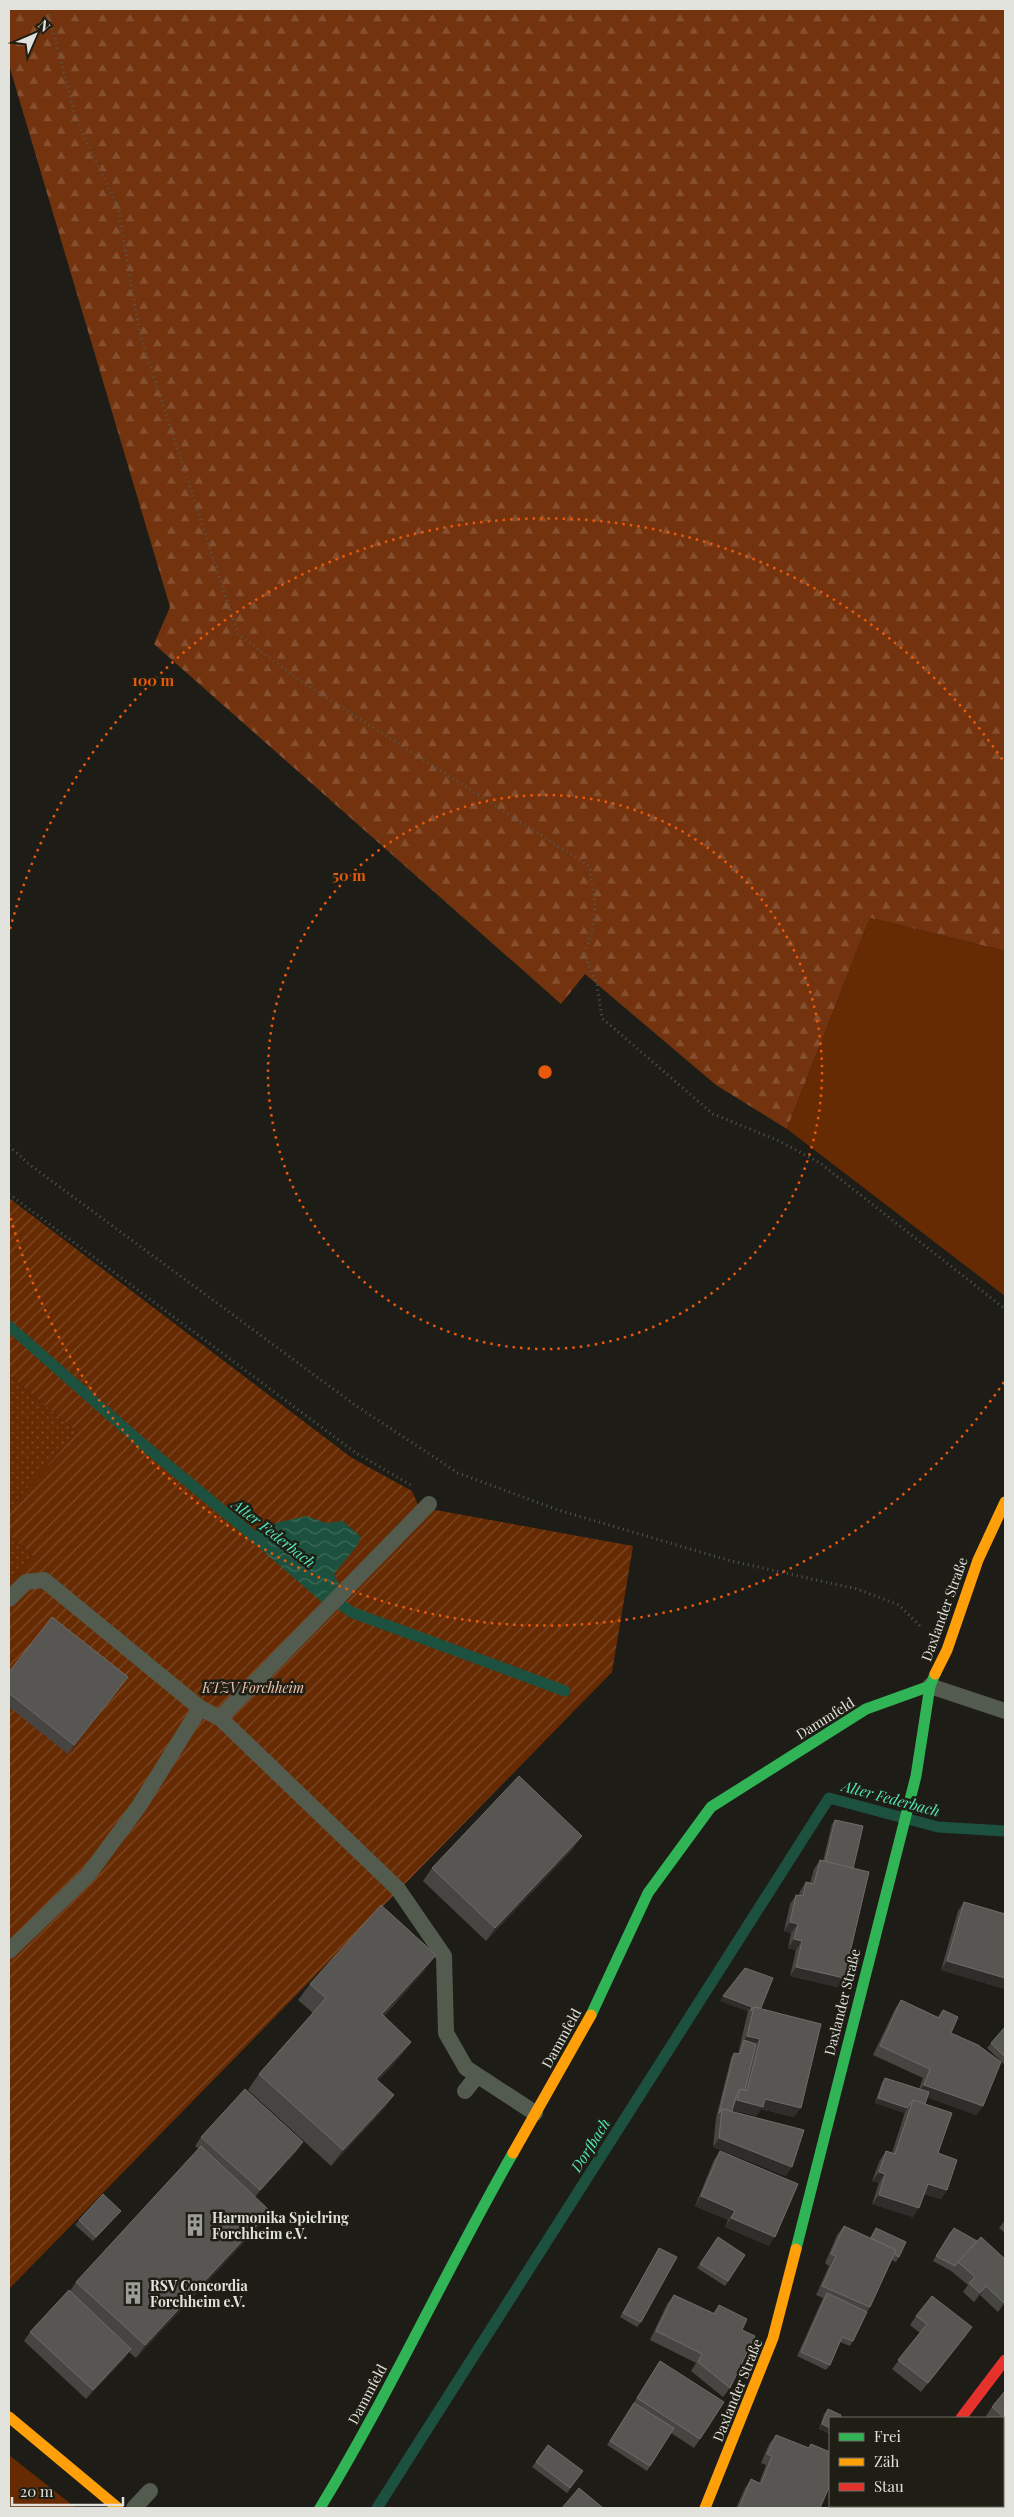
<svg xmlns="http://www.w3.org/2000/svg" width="1014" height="2517" viewBox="0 0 1014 2517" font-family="'Playfair Display',serif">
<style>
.grass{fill:url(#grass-dots)}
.forest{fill:url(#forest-firs)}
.park{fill:#672b03}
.garden{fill:url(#garden-furrows)}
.water{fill:url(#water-waves)}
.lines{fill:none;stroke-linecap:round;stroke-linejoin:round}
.stream{stroke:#1d513f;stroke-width:11}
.path{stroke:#545950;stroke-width:3;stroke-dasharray:1 4;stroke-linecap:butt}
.lane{stroke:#525b4d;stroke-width:16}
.street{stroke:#525b4d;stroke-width:28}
.fast{stroke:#30b455;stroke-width:11}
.slow{stroke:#ff9f0a;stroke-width:11}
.jam{stroke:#e5322d;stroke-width:11}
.wall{fill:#474542}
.shaded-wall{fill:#2f2d2a}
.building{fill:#575652;stroke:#6d6c68}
.ring{fill:none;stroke:#e8590c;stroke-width:2.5;stroke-dasharray:2.5 5}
.labels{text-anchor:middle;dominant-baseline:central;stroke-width:5;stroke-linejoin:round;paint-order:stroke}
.street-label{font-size:14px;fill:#e2e2dc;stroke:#1f1e15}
.park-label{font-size:14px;font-style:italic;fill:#f1c5b1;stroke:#1f1e15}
.poi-label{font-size:14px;font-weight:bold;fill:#e2e2dc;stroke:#1f1e15;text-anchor:start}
.water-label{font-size:15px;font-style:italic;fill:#53e6b8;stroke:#1f1e15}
.centre{fill:#e8590c;stroke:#1f1e15;stroke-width:2.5}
.ring-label{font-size:15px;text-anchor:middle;font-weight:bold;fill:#e8590c;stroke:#1f1e15;stroke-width:5;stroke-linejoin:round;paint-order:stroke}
</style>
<defs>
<pattern id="grass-dots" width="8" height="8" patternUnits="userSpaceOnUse" patternTransform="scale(1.25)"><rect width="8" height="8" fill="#672b03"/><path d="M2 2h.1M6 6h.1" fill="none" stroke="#7c4927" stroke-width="1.8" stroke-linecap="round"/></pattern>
<pattern id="forest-firs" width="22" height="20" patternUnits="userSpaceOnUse" patternTransform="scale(1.25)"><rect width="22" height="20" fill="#72330e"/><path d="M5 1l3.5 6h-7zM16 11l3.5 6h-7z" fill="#865030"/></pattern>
<pattern id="garden-furrows" width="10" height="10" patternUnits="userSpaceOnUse" patternTransform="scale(1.25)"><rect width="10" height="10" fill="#672b03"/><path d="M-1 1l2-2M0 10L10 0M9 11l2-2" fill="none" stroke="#7c4927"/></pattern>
<pattern id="water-waves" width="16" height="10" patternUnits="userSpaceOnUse" patternTransform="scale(1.25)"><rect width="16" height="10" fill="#1d513f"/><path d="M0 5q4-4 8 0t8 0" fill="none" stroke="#3e6a5a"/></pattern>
</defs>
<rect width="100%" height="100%" fill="#1d1c17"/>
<g class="grass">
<polygon points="9,1375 77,1432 9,1509"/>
<polygon points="9,1535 33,1556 9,1581"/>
</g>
<polygon class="forest" points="9,9 1005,9 1005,951 870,918 787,1129 716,1085 585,974 561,1004 154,644 170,607 9,65"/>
<g class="park">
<polygon points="870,918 1005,951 1005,1296 787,1129"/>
<polygon points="9,2455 76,2508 9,2508"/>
</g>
<polygon class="garden" points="9,1198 352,1458 412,1491 419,1507 633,1546 612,1672 9,2289 9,1581 33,1556 9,1535 9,1509 77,1432 9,1375"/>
<polygon class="water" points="306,1516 326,1523 343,1521 361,1537 356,1547 334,1574 340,1586 323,1603 248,1538 258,1527"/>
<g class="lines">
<g class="stream">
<polyline points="9,1326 145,1446 262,1543"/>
<polyline points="330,1596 351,1612 565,1691"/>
<polyline points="377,2508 829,1798 938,1827 1005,1831"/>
</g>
<g class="path">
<path d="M 47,9 L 77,122 L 118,207 L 140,335 L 238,634 L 296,678 L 589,866 C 596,903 599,918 584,953 L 597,985 L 602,1018 L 713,1114 L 779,1141 L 820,1163 L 1005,1309"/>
<polyline points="9,1146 30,1165 355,1405 458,1473 558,1510 731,1561 857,1589 899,1605 920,1626"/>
<polyline points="9,1194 356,1453 411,1485"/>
</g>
<g class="lane">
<polyline points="9,1599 26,1582 44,1580 200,1708 220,1718 398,1889 444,1956 446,2033 466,2068 535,2113"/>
<polyline points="930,1686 1005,1711"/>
<polyline points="220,1718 429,1504"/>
<polyline points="9,1951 88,1875 139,1806 200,1708"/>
<polyline points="465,2091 477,2076"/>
<polyline points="134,2508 150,2491"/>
</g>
<polyline class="street" points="894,2508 896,2506"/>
<g class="fast">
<polyline points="591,2015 648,1893 711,1807 866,1709 930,1686"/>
<polyline points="796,2249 916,1776 930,1686 935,1674"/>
<path d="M 320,2508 C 390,2393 446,2270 513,2153"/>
</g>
<g class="slow">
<polyline points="935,1674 947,1650 978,1560 1005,1502"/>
<polyline points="513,2153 591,2015"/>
<polyline points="9,2417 118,2508"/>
<polyline points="705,2508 773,2338 796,2249"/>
</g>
<polyline class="jam" points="961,2418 1005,2360"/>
</g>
<g class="wall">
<polygon points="9,1672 121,1686 68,1754 9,1707"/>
<polygon points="835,1820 853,1869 844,1978 837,1987 790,1976 796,1950 788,1948 791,1933 784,1931 790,1904 796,1895 799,1895 800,1891 806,1882 810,1883 814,1869 820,1860 823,1861 832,1824"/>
<polygon points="573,1849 486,1941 423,1881 432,1868"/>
<polygon points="964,1902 1005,1914 1005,1989 941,1970 958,1911"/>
<polygon points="436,1955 424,1971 384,2016 411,2042 399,2058 378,2081 394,2095 382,2111 331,2166 248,2090 259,2074 313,2013 298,2000 310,1984"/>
<polygon points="901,2000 938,2017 943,2010 951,2033 983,2106 976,2115 927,2097 925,2104 938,2153 947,2190 941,2199 924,2194 913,2217 872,2204 879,2183 872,2181 880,2160 886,2151 892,2153 905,2112 905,2113 875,2103 882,2082 885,2078 919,2089 923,2078 873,2055 895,2009"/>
<polygon points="720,2001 761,2008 794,2117 761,2109 756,2116 733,2110 732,2111 786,2176 713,2147 716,2118 731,2058 734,2053 738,2054 748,2011"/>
<polygon points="1005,2027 1005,2065 987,2048"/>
<polygon points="201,2137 297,2151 255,2197 261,2224 136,2358 129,2352 125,2358 86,2399 24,2341 30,2332 70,2291 76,2282 199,2149 195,2146"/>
<polygon points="720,2151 769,2246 725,2227 728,2220 695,2206 714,2160"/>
<polygon points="117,2215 93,2241 75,2225 79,2220"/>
<polygon points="1005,2220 1005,2233 999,2228"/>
<polygon points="844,2226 870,2238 876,2228 899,2257 896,2262 892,2260 870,2307 867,2312 853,2341 850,2346 840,2342 830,2365 826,2370 797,2356 823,2298 816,2295 829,2266 825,2263 837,2235"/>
<polygon points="950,2232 1005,2259 1005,2303 998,2312 980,2295 974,2302 963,2292 968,2285 951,2271 933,2261"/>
<polygon points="718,2237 745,2255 725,2286 697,2268"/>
<polygon points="659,2248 641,2322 637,2327 620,2317"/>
<polygon points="674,2295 713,2313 719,2305 742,2330 730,2388 723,2397 691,2371 696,2363 650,2340 667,2304"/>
<polygon points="916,2316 966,2336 921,2392 892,2369 920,2333 910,2325"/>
<polygon points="660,2361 700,2439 694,2448 671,2433 647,2471 607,2445"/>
<polygon points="1005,2391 1005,2432 1003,2430 1003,2418 989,2418 986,2416 992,2407"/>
<polygon points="828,2409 830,2418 830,2434 819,2429 824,2414"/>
<polygon points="776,2435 808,2448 811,2444 828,2476 820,2508 736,2508 745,2488 751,2479 759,2483 766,2465 761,2463 769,2444"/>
<polygon points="548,2445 583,2471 567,2493 532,2467"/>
<polygon points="1003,2456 1005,2458 1005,2508 1002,2506 1003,2506"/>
</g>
<g class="shaded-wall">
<polygon points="128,1677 121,1686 68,1754 74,1745"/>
<polygon points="582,1836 573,1849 486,1941 495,1928"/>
<polygon points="790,1922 798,1924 791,1933 784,1931"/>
<polygon points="794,1939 802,1941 796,1950 788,1948"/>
<polygon points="436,1955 424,1971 370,2030 382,2014"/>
<polygon points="947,1961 1005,1978 1005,1989 941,1970"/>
<polygon points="796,1967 844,1978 837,1987 790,1976"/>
<polygon points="723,1996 752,2007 748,2011 720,2001"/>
<polygon points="747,2036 760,2039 753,2048 744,2040 740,2045"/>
<polygon points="411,2042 399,2058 365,2095 376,2079"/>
<polygon points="924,2085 983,2106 976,2115 917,2094"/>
<polygon points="394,2095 382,2111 331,2166 343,2150"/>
<polygon points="878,2098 908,2108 905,2113 875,2103"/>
<polygon points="765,2099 801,2108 794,2117 761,2109 756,2116 731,2110 737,2100"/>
<polygon points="719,2138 792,2167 786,2176 713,2147"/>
<polygon points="303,2142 297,2151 253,2199 260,2190"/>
<polygon points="879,2172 885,2174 879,2183 872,2181"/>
<polygon points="928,2184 947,2190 941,2199 921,2193"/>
<polygon points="879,2195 919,2208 913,2217 872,2204"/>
<polygon points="701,2196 735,2211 728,2220 695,2206"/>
<polygon points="270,2211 261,2224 136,2358 145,2345"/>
<polygon points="731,2218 775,2237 769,2246 725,2227"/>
<polygon points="986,2286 980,2295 974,2302 980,2293"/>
<polygon points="1005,2301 1005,2303 998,2312"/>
<polygon points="972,2327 966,2336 921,2392 928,2383"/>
<polygon points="131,2349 125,2358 86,2399 93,2390"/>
<polygon points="822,2424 830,2428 830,2434 819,2429"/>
</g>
<g class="building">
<polygon points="52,1617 128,1677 74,1745 9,1693 9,1672"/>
<polygon points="519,1776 582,1836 495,1928 432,1868"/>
<polygon points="835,1820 863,1826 853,1869 825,1862"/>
<polygon points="820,1860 869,1872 844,1978 796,1967 802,1941 794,1939 798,1924 790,1922 796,1895 803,1896 806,1882 814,1884"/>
<polygon points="964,1902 1005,1914 1005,1978 947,1961"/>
<polygon points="381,1905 436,1955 382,2014 411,2042 376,2079 394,2095 343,2150 259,2074 326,1998 310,1984"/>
<polygon points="745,1968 773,1978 761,2008 754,2007 751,2011 752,2007 723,1996"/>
<polygon points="901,2000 939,2018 943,2010 958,2017 951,2033 978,2045 1001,2062 983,2106 924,2085 930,2069 880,2046"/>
<polygon points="754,2007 821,2024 801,2108 765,2099 763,2107 737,2100 740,2089 747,2091 760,2039 747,2036"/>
<polygon points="1005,2027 1005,2057 991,2043"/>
<polygon points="744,2040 756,2044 745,2090 740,2089 737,2094 732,2111 722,2109 719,2113 734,2053 740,2054"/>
<polygon points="885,2078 929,2092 925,2104 913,2100 907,2108 878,2098"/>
<polygon points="245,2089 303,2142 260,2190 201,2137"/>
<polygon points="913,2100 952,2113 938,2153 957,2160 947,2190 928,2184 919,2208 879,2195 885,2174 879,2172 886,2151 895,2154"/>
<polygon points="722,2109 804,2130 792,2167 719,2138"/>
<polygon points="201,2146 270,2211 145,2345 76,2282"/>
<polygon points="720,2151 798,2184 775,2237 731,2218 735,2211 701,2196"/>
<polygon points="103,2194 121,2211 96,2237 79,2220"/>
<polygon points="844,2226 896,2250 870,2307 822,2286 836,2256 831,2254"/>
<polygon points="876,2228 906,2242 899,2257 894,2254 896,2250 871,2238"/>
<polygon points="954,2228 977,2241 955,2266 936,2256"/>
<polygon points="718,2237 745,2255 728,2281 700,2264"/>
<polygon points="981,2237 1005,2259 1005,2301 1004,2303 986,2286 980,2293 969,2283 975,2277 958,2262"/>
<polygon points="659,2248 677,2257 641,2322 623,2313"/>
<polygon points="69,2290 131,2349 93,2390 30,2332"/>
<polygon points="827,2293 867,2312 853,2341 842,2337 830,2365 801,2352"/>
<polygon points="674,2295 715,2314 719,2305 747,2319 742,2330 755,2336 730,2388 698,2362 702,2354 656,2331"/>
<polygon points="932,2296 972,2327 928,2383 898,2360 927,2324 916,2316"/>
<polygon points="660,2361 724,2402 700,2439 637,2398"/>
<polygon points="1005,2391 1005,2418 992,2407"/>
<polygon points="634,2403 674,2428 650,2466 610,2441"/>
<polygon points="828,2409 841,2415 840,2418 830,2418 830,2428 822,2424"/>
<polygon points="776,2435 809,2448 811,2444 830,2452 830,2471 828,2476 830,2477 830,2485 820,2508 739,2508 751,2479 761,2484 772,2456 767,2454"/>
<polygon points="548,2445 583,2471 570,2488 536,2462"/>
<polygon points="1003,2456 1005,2458 1005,2501 1003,2499"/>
<polygon points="579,2488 603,2508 562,2508"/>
<polygon points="925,2506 992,2506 994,2508 925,2508 924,2507"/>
</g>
<g class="ring">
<circle cx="545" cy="1072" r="277"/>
<path d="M1004 1382A554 554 0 0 1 10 1215M10 929A554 554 0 0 1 1004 762"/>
</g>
<defs>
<symbol id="building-bare" viewBox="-9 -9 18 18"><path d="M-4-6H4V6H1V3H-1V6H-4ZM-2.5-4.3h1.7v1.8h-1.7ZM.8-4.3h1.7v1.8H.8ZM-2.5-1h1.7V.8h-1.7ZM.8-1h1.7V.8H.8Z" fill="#9d9d97" stroke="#1f1e15" stroke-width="2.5" paint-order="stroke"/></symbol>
</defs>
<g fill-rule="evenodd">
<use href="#building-bare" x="179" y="2209" width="32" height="32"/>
<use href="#building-bare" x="117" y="2277" width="32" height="32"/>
</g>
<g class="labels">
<g class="street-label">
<text transform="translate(944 1609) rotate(-70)">Daxlander Straße</text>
<text transform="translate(825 1718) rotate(-32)">Dammfeld</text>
<text transform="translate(842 2002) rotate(-76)">Daxlander Straße</text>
<text transform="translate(561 2038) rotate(-61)">Dammfeld</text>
<text transform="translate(737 2390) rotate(-68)">Daxlander Straße</text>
<text transform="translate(367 2394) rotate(-62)">Dammfeld</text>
</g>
<g class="park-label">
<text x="253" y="1687">KTZV Forchheim</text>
</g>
<g class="poi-label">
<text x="212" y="2217">Harmonika Spielring<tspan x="212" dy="16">Forchheim e.V.</tspan></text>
<text x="150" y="2285">RSV Concordia<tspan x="150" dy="16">Forchheim e.V.</tspan></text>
</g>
<g class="water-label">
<text transform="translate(274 1533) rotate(38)">Alter Federbach</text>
<text transform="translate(891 1798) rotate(15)">Alter Federbach</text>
<text transform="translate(590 2145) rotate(-58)">Dorfbach</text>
</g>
</g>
<circle cx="545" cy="1072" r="8" class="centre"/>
<g class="ring-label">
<text x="153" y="686">100 m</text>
<text x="349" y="881">50 m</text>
</g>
<rect width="1014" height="2517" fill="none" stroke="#e2e2dc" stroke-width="20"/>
<rect x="829" y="2417" width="175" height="90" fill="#1f1e15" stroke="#6d6c65"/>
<rect x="839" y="2433" width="25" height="8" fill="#30b455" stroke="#6d6c65"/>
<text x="874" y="2442" font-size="15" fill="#e2e2dc">Frei</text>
<rect x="839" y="2458" width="25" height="8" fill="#ff9f0a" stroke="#6d6c65"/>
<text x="874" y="2467" font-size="15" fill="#e2e2dc">Zäh</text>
<rect x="839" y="2483" width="25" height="8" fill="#e5322d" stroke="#6d6c65"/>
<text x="874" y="2492" font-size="15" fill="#e2e2dc">Stau</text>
<g transform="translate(35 35) rotate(45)" stroke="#1f1e15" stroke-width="4" paint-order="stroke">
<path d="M0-4L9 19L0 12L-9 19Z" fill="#e2e2dc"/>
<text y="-8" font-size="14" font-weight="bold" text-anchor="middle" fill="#e2e2dc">N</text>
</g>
<path d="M12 2497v8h111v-8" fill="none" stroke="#e2e2dc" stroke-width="2.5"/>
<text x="20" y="2497" font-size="15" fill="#e2e2dc" stroke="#1f1e15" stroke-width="4" paint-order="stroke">20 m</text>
</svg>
